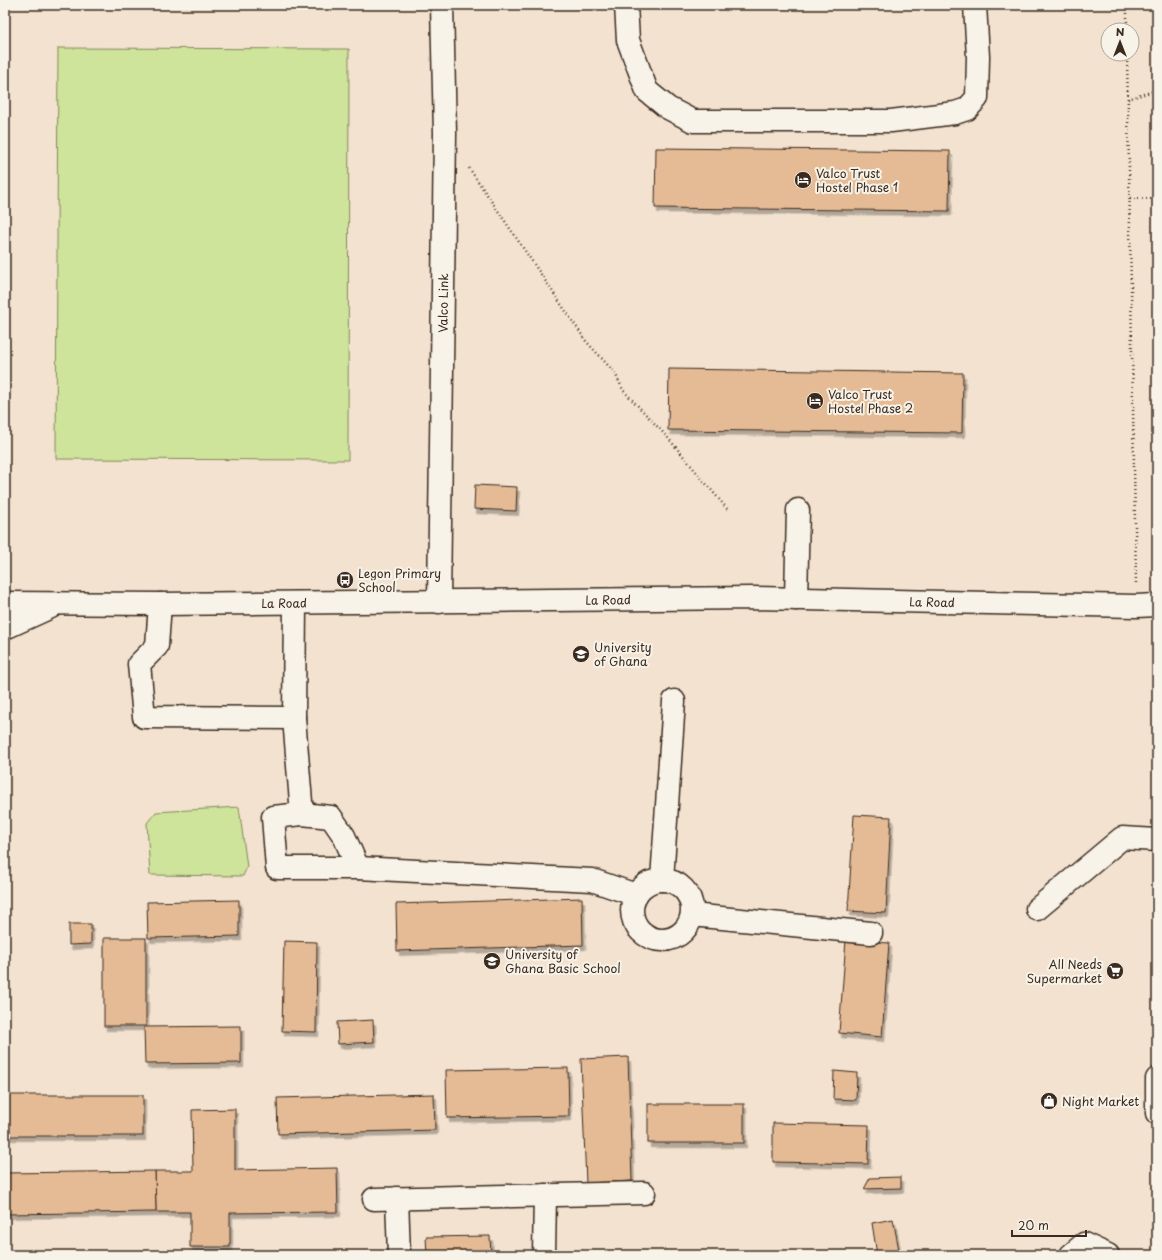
<svg xmlns="http://www.w3.org/2000/svg" width="1162" height="1260" viewBox="0 0 1162 1260" font-family="'Playpen Sans',sans-serif">
<style>
.built{fill:#f2e2cf;fill-rule:evenodd}
.green{fill:#cde49a;stroke:#84875c}
.building{fill:#e5bb95;stroke:#3b2a1e;filter:url(#shadow)}
.lines{fill:none;stroke-linecap:round;stroke-linejoin:round}
.minor-casing{stroke:#3b2a1e;stroke-width:25}
.path{stroke:#3b2a1e;stroke-width:2.5;stroke-dasharray:1 3;stroke-linecap:butt}
.minor{stroke:#f7f3e8;stroke-width:22}
.labels{text-anchor:middle;dominant-baseline:central;stroke-width:4;stroke-linejoin:round;paint-order:stroke}
.poi-label{font-size:12px;fill:#3b2a1e;stroke:#f7f3e8;text-anchor:start}
.street-label{font-size:12px;fill:#3b2a1e;stroke:#f7f3e8}
</style>
<defs>
<filter id="shadow"><feDropShadow dx="2.5" dy="4.5" stdDeviation="0" flood-color="#0004"/></filter>
</defs>
<rect width="100%" height="100%" fill="#f7f3e8"/>
<filter id="ink" filterUnits="userSpaceOnUse"><feTurbulence type="fractalNoise" baseFrequency=".025" numOctaves="2"/><feDisplacementMap in="SourceGraphic" scale="8" xChannelSelector="R" yChannelSelector="G"/><feConvolveMatrix kernelMatrix="1 2 1 2 8 2 1 2 1" color-interpolation-filters="sRGB"/></filter>
<g filter="url(#ink)">
<path class="built" d="M 5,5 L 1157,5 L 1157,1255 L 5,1255 ZM 1108,30 L 1132,30 L 1132,54 L 1108,54 Z"/>
<g class="green">
<polygon points="58,48 349,49 348,460 56,459"/>
<polygon points="239,807 247,867 243,876 150,875 147,823 156,812"/>
</g>
<g class="building">
<polygon points="656,148 950,151 949,211 655,208"/>
<polygon points="669,369 963,373 962,433 668,430"/>
<polygon points="475,485 517,487 516,511 474,509"/>
<polygon points="854,815 891,817 886,913 848,911"/>
<polygon points="582,898 583,945 397,951 396,904"/>
<polygon points="239,900 239,936 148,938 147,902"/>
<polygon points="69,924 91,924 91,944 69,945"/>
<rect x="104" y="938" width="42" height="88"/>
<polygon points="846,940 889,943 882,1037 839,1033"/>
<polygon points="284,941 317,942 316,1032 282,1031"/>
<polygon points="373,1020 374,1042 338,1044 337,1022"/>
<polygon points="241,1026 241,1063 145,1064 144,1027"/>
<polygon points="628,1057 632,1181 586,1183 581,1059"/>
<polygon points="568,1068 569,1116 447,1118 446,1070"/>
<polygon points="834,1071 857,1073 856,1100 833,1099"/>
<polygon points="434,1094 435,1130 278,1134 277,1098"/>
<rect x="8" y="1095" width="135" height="41"/>
<rect x="648" y="1104" width="96" height="39"/>
<polygon points="235,1109 235,1170 337,1168 338,1212 230,1213 230,1247 190,1247 190,1212 156,1212 155,1171 193,1171 192,1110"/>
<polygon points="773,1123 869,1125 868,1164 773,1162"/>
<polygon points="155,1171 156,1212 5,1214 5,1173"/>
<polygon points="901,1177 901,1188 864,1189 870,1178"/>
<polygon points="893,1219 900,1255 877,1255 872,1223"/>
<polygon points="490,1236 491,1255 427,1255 426,1237"/>
</g>
<g class="lines">
<defs>
<g id="minor">
<polyline points="626,5 628,40 647,91 668,108 693,121 891,121 955,113 967,109 977,98 978,57 975,5"/>
<polyline points="796,599 798,510"/>
<path id="s1" d="M 439,602 L 445,133 L 442,5"/>
<path id="s2" d="M 5,603 L 160,604 L 753,598 L 1136,606 L 1157,605"/>
<polyline points="160,604 157,646 139,664 144,717 294,718 302,814"/>
<polyline points="5,628 51,607"/>
<polyline points="294,718 295,603"/>
<polygon points="302,814 331,817 344,836 358,868 277,868 273,817"/>
<polyline points="358,868 592,880 636,895"/>
<circle cx="662" cy="910" r="30"/>
<polyline points="662,880 674,701"/>
<polyline points="1037,909 1122,838 1157,840"/>
<polyline points="692,915 871,933"/>
<polyline points="1157,1079 1157,1113"/>
<polyline points="397,1198 399,1255"/>
<polyline points="374,1199 644,1193"/>
<polyline points="544,1255 545,1195"/>
<polyline points="1071,1255 1084,1244 1108,1255"/>
</g>
</defs>
<use href="#minor" class="minor-casing"/>
<g class="path">
<polyline points="1127,5 1127,30"/>
<polyline points="1127,54 1136,583"/>
<polyline points="1128,99 1157,90"/>
<polyline points="469,168 586,341 615,373 623,390 669,439 728,510"/>
<polyline points="1130,198 1157,199"/>
</g>
<use href="#minor" class="minor"/>
</g>
</g>
<defs>
<symbol id="hotel-disc" viewBox="-11 -11 22 22"><circle r="9.5" fill="#3b2a1e" stroke="#f7f3e8"/><path d="M-6-4.5h1.5V1H6V5H4.5V3h-9V5H-6ZM-4 0a1.8 1.8 0 1 1 3.6 0ZM.5 0V-2.5h3Q6-2.5 6 0Z" fill="#fff"/></symbol>
<symbol id="bus-disc" viewBox="-11 -11 22 22"><circle r="9.5" fill="#3b2a1e" stroke="#f7f3e8"/><path d="M-5-6H5V4H4V6H2V4H-2V6H-4V4H-5ZM-3.5-4V0h7V-4ZM-3.5 1.2v1.5H-2V1.2ZM2 1.2v1.5H3.5V1.2Z" fill="#fff"/></symbol>
<symbol id="university-disc" viewBox="-11 -11 22 22"><circle r="9.5" fill="#3b2a1e" stroke="#f7f3e8"/><path d="M0-5L7-2L0 1L-7-2ZM-4 1L0 2.5L4 1V4Q0 6-4 4Z" fill="#fff"/></symbol>
<symbol id="school-disc" viewBox="-11 -11 22 22"><circle r="9.5" fill="#3b2a1e" stroke="#f7f3e8"/><path d="M0-5L7-2L0 1L-7-2ZM-4 1L0 2.5L4 1V4Q0 6-4 4Z" fill="#fff"/></symbol>
<symbol id="supermarket-disc" viewBox="-11 -11 22 22"><circle r="9.5" fill="#3b2a1e" stroke="#f7f3e8"/><path d="M-6-5.5h2.5l.6 2H6L4.5 2H-2.5L-4.4-4H-6ZM-1.5 3.2a1.3 1.3 0 1 0 .1 0ZM3 3.2a1.3 1.3 0 1 0 .1 0Z" fill="#fff"/></symbol>
<symbol id="shop-disc" viewBox="-11 -11 22 22"><circle r="9.5" fill="#3b2a1e" stroke="#f7f3e8"/><path d="M-5-2.5h2.3a2.7 3.5 0 0 1 5.4 0H5L5.5 6h-11ZM-1.5-2.5h3a1.5 2.3 0 0 0-3 0Z" fill="#fff"/></symbol>
</defs>
<g fill-rule="evenodd">
<use href="#hotel-disc" x="793" y="170" width="20" height="20"/>
<use href="#hotel-disc" x="805" y="391" width="20" height="20"/>
<use href="#bus-disc" x="335" y="570" width="20" height="20"/>
<use href="#university-disc" x="571" y="644" width="20" height="20"/>
<use href="#school-disc" x="482" y="951" width="20" height="20"/>
<use href="#supermarket-disc" x="1105" y="961" width="20" height="20"/>
<use href="#shop-disc" x="1039" y="1091" width="20" height="20"/>
</g>
<g class="labels">
<g class="poi-label">
<text x="816" y="173">Valco Trust<tspan x="816" dy="14">Hostel Phase 1</tspan></text>
<text x="828" y="394">Valco Trust<tspan x="828" dy="14">Hostel Phase 2</tspan></text>
<text x="358" y="573">Legon Primary<tspan x="358" dy="14">School</tspan></text>
<text x="594" y="647">University<tspan x="594" dy="14">of Ghana</tspan></text>
<text x="505" y="954">University of<tspan x="505" dy="14">Ghana Basic School</tspan></text>
<text x="1102" y="964" text-anchor="end">All Needs<tspan x="1102" dy="14">Supermarket</tspan></text>
<text x="1062" y="1101">Night Market</text>
</g>
<g class="street-label">
<text stroke="none"><textPath href="#s1" startOffset="299">Valco Link</textPath></text>
<text stroke="none"><textPath href="#s2" startOffset="603">La Road</textPath></text>
<text stroke="none"><textPath href="#s2" startOffset="927">La Road</textPath></text>
<text stroke="none"><textPath href="#s2" startOffset="279">La Road</textPath></text>
</g>
</g>
<rect width="1162" height="1260" fill="none" stroke="#f7f3e8" stroke-width="20"/>
<rect x="10" y="10" width="1142" height="1240" fill="none" stroke="#3b2a1e" stroke-width="1.5" filter="url(#ink)"/>
<g transform="translate(1120 42)"><circle r="19" fill="#f7f3e8" stroke="#aca397"/>
<path d="M0-3L7 15L0 10L-7 15Z" fill="#3b2a1e"/>
<text y="-6" font-size="11" font-weight="bold" text-anchor="middle" fill="#3b2a1e">N</text>
</g>
<path d="M1012 1230v6h74v-6" fill="none" stroke="#3b2a1e" stroke-width="2"/>
<text x="1018" y="1230" font-size="12" fill="#3b2a1e" stroke="#f7f3e8" stroke-width="3" paint-order="stroke">20 m</text>
</svg>
